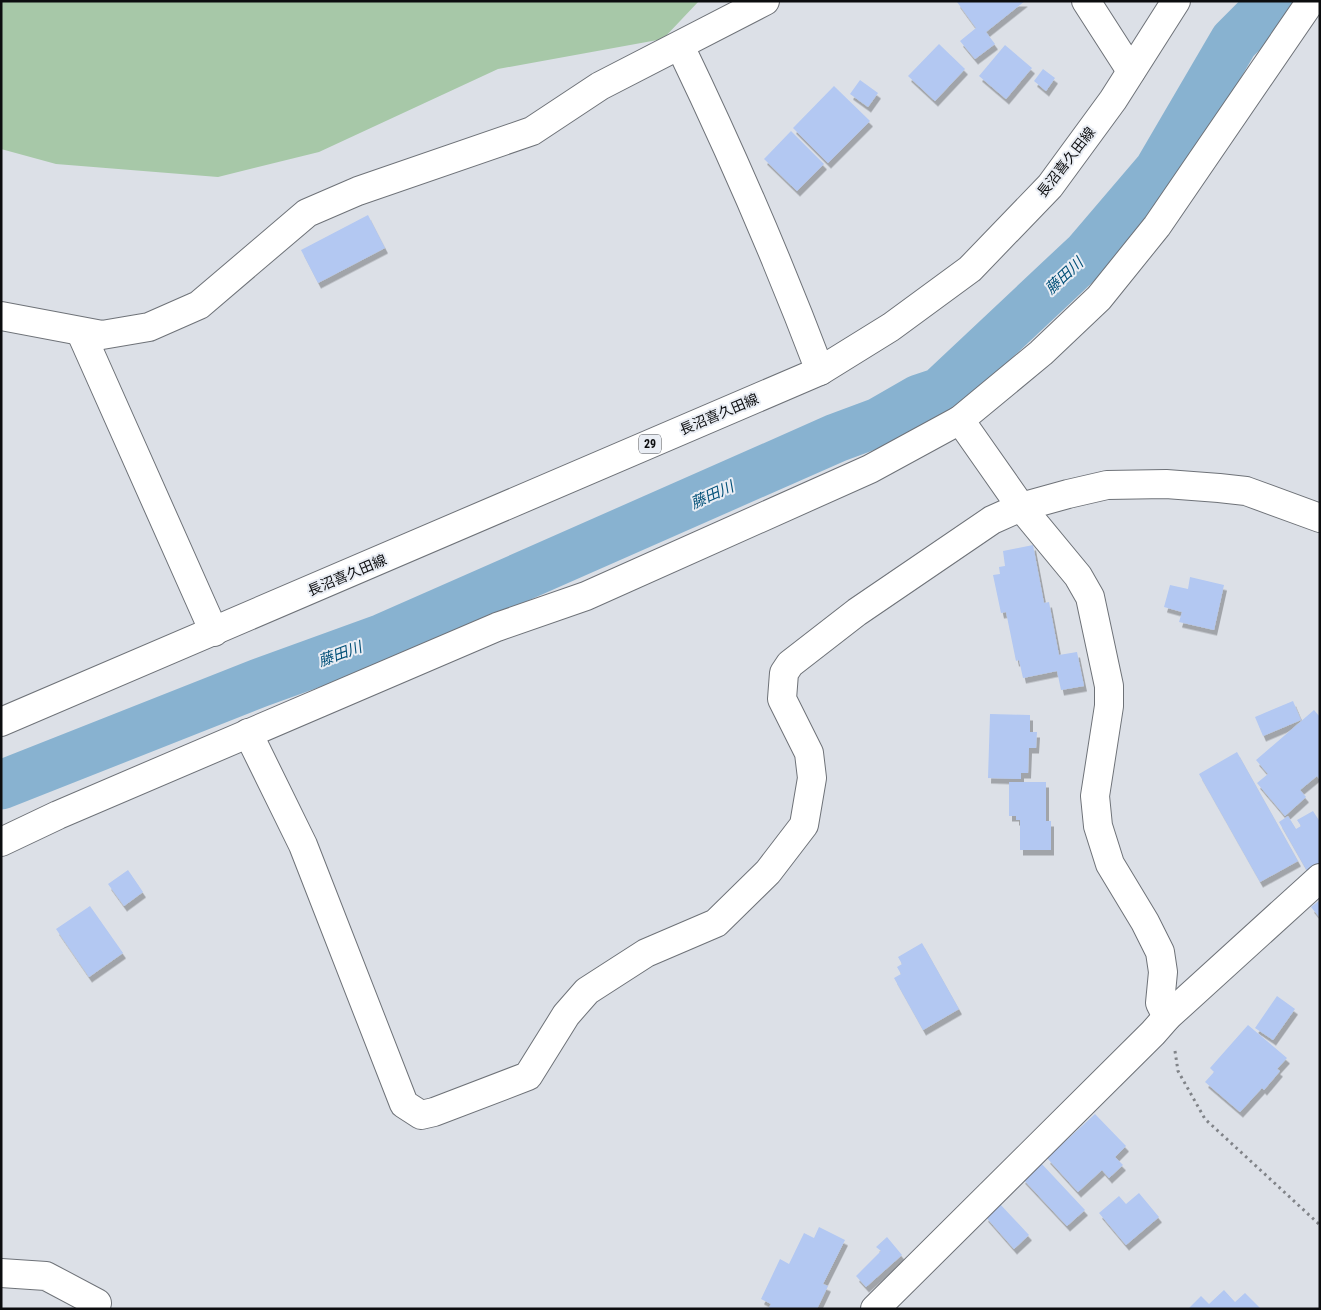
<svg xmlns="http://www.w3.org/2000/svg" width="1321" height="1310" viewBox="0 0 1321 1310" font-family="'Roboto Condensed','Noto Sans JP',sans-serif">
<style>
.green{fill:#a7c8a8}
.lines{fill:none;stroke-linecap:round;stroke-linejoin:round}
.river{stroke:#88b2d0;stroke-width:49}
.building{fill:#b3c8f2;filter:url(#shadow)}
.street-casing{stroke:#6e7278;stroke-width:30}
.primary-casing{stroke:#6e7278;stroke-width:30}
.path{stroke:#808388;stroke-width:3;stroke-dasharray:2.5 4;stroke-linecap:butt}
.street{stroke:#fff;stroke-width:28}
.primary{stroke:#fff;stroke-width:28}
.labels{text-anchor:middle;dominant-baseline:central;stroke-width:4;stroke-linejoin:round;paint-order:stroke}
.shield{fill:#e9edf4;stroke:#4e5054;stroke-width:1}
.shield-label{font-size:12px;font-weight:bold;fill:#0c0d0f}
.street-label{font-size:14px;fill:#0c0d0f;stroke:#e9edf4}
.water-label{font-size:15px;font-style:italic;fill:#025078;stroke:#e9edf4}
</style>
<defs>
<filter id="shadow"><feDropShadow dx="3" dy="5.5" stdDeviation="0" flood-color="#0004"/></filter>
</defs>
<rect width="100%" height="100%" fill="#dce0e7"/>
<polygon class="green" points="1,1 699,1 663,39 498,69 319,152 218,177 56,164 1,149"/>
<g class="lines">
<polyline class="river" points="1,785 259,683 383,638 836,438 879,422 919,399 940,392 1088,253 1158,171 1234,41 1274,1"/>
</g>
<g class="building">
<polygon points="958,1 1025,1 986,32 995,44 975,59 960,41 976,28 957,2"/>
<polygon points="939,44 965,69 935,101 908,76"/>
<polygon points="1005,45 1032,68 1006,99 979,76"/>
<polygon points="1043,69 1055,78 1046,91 1034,81"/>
<polygon points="860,80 878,93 868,107 850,94"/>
<polygon points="834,86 870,121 828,163 793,128"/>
<polygon points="791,131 824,164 797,191 764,159"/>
<polygon points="368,215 385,248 318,283 301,250"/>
<polygon points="1033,545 1044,603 1049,602 1059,655 1077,652 1084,686 1061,690 1057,671 1023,678 1019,660 1016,661 1006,612 1001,613 993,575 1000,574 999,567 1005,566 1003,551"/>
<polygon points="1190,577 1224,585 1214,630 1179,622 1182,612 1164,607 1170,585 1188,589"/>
<polygon points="1293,701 1301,720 1263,736 1255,717"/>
<polygon points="1314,710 1320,717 1320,780 1317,776 1300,790 1306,797 1285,816 1257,783 1268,774 1256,760"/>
<polygon points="990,714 1030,715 1030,732 1037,732 1036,748 1029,748 1028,773 1021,773 1021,779 988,778"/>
<polygon points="1237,752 1298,861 1260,882 1199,774"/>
<polygon points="1009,782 1046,782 1046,821 1051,821 1051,850 1020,850 1020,820 1016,820 1016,816 1009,816"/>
<polygon points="1313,811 1320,822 1320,865 1307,871 1279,822 1288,816 1296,829 1301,826 1297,820"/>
<polygon points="128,870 143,892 124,906 108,884"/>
<polygon points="1320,900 1320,918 1311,907"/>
<polygon points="90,906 123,953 89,977 56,929"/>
<polygon points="922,943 959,1009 923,1030 894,978 901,974 897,967 902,964 898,957"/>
<polygon points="1277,996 1295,1009 1273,1040 1255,1028"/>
<polygon points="1248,1025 1287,1058 1277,1069 1280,1071 1264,1090 1262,1088 1240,1112 1205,1082 1214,1072 1210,1068"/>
<polygon points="1095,1114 1126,1146 1115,1157 1123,1165 1109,1178 1102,1170 1078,1192 1047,1158"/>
<polygon points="1040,1162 1085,1210 1067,1226 1022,1178"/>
<polygon points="1139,1193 1159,1217 1126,1245 1099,1213 1119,1196 1126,1204"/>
<polygon points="999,1203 1029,1235 1014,1249 985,1216"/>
<polygon points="819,1227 845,1240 823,1284 828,1286 817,1309 768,1309 771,1304 761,1299 780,1259 789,1264 804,1233 814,1238"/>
<polygon points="887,1237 902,1255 866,1287 856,1276 881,1251 876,1247"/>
<polygon points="1224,1290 1235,1302 1245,1293 1261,1309 1188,1309 1201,1296 1209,1304"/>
</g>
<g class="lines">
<defs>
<g id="street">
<polyline points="1086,1 1131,71"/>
<path d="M 680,46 C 731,152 778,260 820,371"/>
<polyline points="1,316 102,335 149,327 199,305 307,213 358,191 532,131 600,86 765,1"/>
<polyline points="81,333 214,632"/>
<polyline points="960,420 1021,507 1078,576 1090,597 1109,686 1109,706 1095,796 1098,826 1110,864 1145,922 1160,952 1163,972 1160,1003 1167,1017"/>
<polyline points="248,733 303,845 404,1104 421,1115 434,1112 528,1076 566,1015 587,991 646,953 716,923 768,872 804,825 812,778 809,753 782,699 784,673 790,664 857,612 992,520 1021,507 1068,494 1107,485 1166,484 1219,488 1246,491 1320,518"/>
<polyline points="1,842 58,815 497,627 586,596 870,469 960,420 1041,353 1099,298 1157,226 1311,1"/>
<polyline points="1,1273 46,1276 97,1303 95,1309"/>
<polyline points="875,1309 1153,1033 1167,1017 1320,878"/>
</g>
<polyline id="primary" points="1,722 820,371 891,327 970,269 1050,186 1113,100 1176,1"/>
</defs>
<use href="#street" class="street-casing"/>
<use href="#primary" class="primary-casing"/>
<polyline class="path" points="1175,1051 1178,1071 1205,1119 1320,1225"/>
<use href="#street" class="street"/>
<use href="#primary" class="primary"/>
</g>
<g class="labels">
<rect class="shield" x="639" y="434.5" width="22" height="19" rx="4"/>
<g class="shield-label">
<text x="650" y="444">29</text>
</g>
<g class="street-label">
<text transform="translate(1066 162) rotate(-52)">長沼喜久田線</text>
<text transform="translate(719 414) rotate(-23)">長沼喜久田線</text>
<text transform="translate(347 575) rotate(-23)">長沼喜久田線</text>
</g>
<g class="water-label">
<text transform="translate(1064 276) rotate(-43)">藤田川</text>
<text transform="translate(712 495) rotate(-24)">藤田川</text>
<text transform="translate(340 654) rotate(-20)">藤田川</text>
</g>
</g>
<rect width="1321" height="1310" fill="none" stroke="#0c0d0f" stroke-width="5"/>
</svg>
